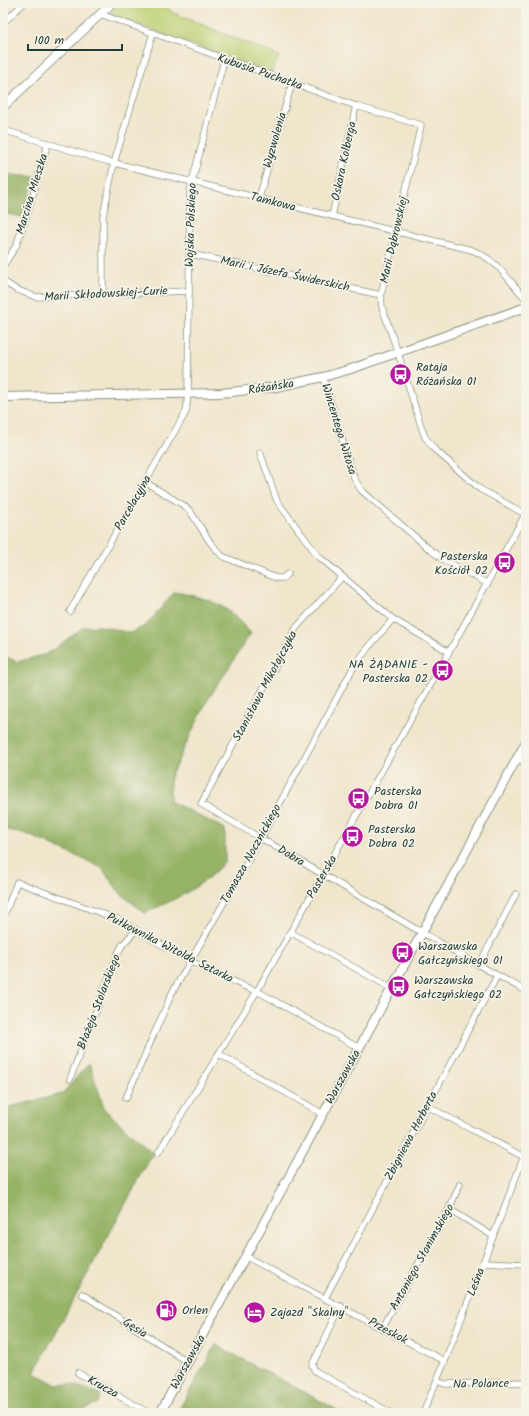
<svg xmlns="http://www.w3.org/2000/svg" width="529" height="1416" viewBox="0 0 529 1416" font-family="Kalam,sans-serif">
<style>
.green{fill:#bdd175;stroke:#6e8754}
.forest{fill:#96b366;stroke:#5a784d}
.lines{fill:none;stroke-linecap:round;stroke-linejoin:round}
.street-casing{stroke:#889280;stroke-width:7}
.secondary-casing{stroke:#889280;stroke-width:10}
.street{stroke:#fff;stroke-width:5.5}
.secondary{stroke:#fff;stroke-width:8}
.labels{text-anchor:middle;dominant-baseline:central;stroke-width:3.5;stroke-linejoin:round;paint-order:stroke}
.street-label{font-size:12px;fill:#1f3d34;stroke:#f7f3e8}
.poi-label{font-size:12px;fill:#1f3d34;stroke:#f7f3e8;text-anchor:start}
</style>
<rect width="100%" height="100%" fill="#f7f3e8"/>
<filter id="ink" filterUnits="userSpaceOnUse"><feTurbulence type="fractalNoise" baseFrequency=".025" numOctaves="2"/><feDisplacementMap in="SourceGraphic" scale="8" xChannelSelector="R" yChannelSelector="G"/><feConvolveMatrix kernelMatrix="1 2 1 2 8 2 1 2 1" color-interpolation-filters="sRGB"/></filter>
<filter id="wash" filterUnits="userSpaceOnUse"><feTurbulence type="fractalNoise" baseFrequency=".012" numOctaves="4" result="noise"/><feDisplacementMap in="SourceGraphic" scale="16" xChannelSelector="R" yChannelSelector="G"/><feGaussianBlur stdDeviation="0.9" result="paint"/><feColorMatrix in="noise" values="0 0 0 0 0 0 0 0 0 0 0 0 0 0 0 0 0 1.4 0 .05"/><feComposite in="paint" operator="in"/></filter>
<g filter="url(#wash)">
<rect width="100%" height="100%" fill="#f0e6cc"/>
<polygon class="green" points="120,3 162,3 173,13 279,56 271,73 114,16 110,13"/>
<g class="forest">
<polygon points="3,174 36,177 22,217 3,213"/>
<path d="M 175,592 C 194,596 215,599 231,613 C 238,619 244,627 251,633 L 207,701 L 170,777 L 170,801 L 225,829 L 225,861 C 202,888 177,898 145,913 L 120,893 L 101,867 L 24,833 L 8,830 L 3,832 L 3,655 L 17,662 L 47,654 L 84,627 L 100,626 L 130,633 L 145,626 Z"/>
<polygon points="89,1063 105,1110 153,1153 34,1373 57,1385 71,1384 101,1394 98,1403 74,1413 3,1413 3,1112 6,1108 62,1094"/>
<polygon points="216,1345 343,1413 226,1413 218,1408 215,1413 177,1413"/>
</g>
</g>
<g filter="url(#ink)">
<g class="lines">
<defs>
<g id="street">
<polyline points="100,14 356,106 421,125 381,295 382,307 398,353 422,429 425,437 434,449 480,489 525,514"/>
<polyline points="3,23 24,3"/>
<path d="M 3,130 L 106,161 L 472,250 C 499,261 507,279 526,299"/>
<polyline points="259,198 292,83"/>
<polyline points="332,216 356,106"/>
<polyline points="189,256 195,255 381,295"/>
<polyline points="3,266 16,246 25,221 48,143"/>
<polyline points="3,281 15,289 36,297 189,291"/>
<polyline points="103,294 103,216 114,163 153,33"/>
<polyline points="323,377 354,478 361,490 428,548 441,558 488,584"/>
<polyline points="260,452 277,501 318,556 393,619 449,652"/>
<polyline points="145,482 183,505 190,511 210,542 222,556 276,578 283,578 288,574"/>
<path d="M 342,577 L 296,628 L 201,804 C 310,865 416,932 526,991"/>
<polyline points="70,611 186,412 188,394 190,190 192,182 224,60"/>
<polyline points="517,759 526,762"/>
<polyline points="3,918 17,882 117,919 190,961 248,988 257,991 359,1048"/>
<polyline points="290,932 391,988"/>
<polyline points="479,965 516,894"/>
<polyline points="219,1054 323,1114"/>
<polyline points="70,1079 119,951 123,944 136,930"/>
<polyline points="126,1098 172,993 261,838 353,668 367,649 393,619"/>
<polyline points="427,1106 524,1157"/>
<polyline points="158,1153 257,991 449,652 526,513"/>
<polyline points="449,1209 493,1236"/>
<path d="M 245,1256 C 312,1292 378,1327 445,1361"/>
<polyline points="483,1262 526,1264"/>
<polyline points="82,1294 188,1362"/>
<polyline points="325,1298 497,976"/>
<polyline points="341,1306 312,1365 315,1371 391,1413"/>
<polyline points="382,1329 449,1209 460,1184"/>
<polyline points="78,1373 149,1413"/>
<polyline points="437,1381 445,1384 526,1382"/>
<polyline points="423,1413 445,1361 526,1151"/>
</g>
<g id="secondary">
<polyline points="3,107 112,3"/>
<polyline points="3,397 221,393 276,387 323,377 351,369 526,307"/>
<polyline points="160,1413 526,742"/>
</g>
</defs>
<use href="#street" class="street-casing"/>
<use href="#secondary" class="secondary-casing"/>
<use href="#street" class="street"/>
<use href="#secondary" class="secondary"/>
</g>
</g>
<defs>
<symbol id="bus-disc" viewBox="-11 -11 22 22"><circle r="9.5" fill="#b5179e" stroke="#f7f3e8"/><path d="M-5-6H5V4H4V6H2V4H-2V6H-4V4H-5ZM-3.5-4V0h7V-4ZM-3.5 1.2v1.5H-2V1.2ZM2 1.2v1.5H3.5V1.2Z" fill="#fff"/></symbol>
<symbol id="fuel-disc" viewBox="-11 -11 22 22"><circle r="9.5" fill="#b5179e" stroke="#f7f3e8"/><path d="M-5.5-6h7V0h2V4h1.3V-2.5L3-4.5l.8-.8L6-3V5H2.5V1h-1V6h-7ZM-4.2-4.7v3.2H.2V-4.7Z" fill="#fff"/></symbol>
<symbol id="hotel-disc" viewBox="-11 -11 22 22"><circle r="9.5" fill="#b5179e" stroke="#f7f3e8"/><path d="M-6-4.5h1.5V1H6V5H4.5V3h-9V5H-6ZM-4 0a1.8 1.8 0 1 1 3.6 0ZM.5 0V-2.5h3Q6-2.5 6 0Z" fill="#fff"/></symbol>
</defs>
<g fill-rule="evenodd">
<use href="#bus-disc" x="388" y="362" width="25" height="25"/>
<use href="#bus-disc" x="492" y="550" width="25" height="25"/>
<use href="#bus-disc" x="430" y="658" width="25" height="25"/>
<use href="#bus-disc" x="346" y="786" width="25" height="25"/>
<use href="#bus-disc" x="340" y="824" width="25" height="25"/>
<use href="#bus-disc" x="390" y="940" width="25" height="25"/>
<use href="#bus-disc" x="386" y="974" width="25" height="25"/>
<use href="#fuel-disc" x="154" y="1298" width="25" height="25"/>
<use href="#hotel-disc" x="242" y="1300" width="25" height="25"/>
</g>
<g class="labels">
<g class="street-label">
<text transform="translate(260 72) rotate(19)">Kubusia Puchatka</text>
<text transform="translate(275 140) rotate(-74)">Wyzwolenia</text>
<text transform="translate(344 161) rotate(-78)">Oskara Kolberga</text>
<text transform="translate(32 194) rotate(-73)">Marcina Mieszka</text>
<text transform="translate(273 202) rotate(14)">Tamkowa</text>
<text transform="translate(191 225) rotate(-88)">Wojska Polskiego</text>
<text transform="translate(394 240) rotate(-77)">Marii Dąbrowskiej</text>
<text transform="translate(285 274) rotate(12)">Marii i Józefa Świderskich</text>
<text transform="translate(106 294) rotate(-3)">Marii Skłodowskiej-Curie</text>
<text transform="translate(271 387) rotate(-9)">Różańska</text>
<text transform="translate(339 429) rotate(73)">Wincentego Witosa</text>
<text transform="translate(133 503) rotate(-60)">Parcelacyjna</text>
<text transform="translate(265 686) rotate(-62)">Stanisława Mikołajczyka</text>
<text transform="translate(251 854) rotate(-61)">Tomasza Nocznickiego</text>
<text transform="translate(291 856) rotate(31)">Dobra</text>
<text transform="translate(322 877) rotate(-60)">Pasterska</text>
<text transform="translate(170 948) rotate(27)">Pułkownika Witolda Sztarka</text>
<text transform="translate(99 1002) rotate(-69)">Błażeja Stolarskiego</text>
<text transform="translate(343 1077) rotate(-61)">Warszawska</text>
<text transform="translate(411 1136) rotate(-62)">Zbigniewa Herberta</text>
<text transform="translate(422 1257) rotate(-61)">Antoniego Słonimskiego</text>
<text transform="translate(476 1282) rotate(-69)">Leśna</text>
<text transform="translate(135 1328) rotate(32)">Gęsia</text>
<text transform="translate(388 1331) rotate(28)">Przeskok</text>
<text transform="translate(188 1362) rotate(-61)">Warszawska</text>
<text transform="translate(481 1384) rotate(-1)">Na Polance</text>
<text transform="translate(103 1387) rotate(29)">Krucza</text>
</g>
<g class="poi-label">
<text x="416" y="367">Rataja<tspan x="416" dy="14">Różańska 01</tspan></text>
<text x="488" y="556" text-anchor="end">Pasterska<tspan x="488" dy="14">Kościół 02</tspan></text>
<text x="428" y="664" text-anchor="end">NA ŻĄDANIE -<tspan x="428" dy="14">Pasterska 02</tspan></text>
<text x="374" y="791">Pasterska<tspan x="374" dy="14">Dobra 01</tspan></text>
<text x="368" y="829">Pasterska<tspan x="368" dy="14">Dobra 02</tspan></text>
<text x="418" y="946">Warszawska<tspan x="418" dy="14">Gałczyńskiego 01</tspan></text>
<text x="414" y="980">Warszawska<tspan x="414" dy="14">Gałczyńskiego 02</tspan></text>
<text x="182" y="1310">Orlen</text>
<text x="270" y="1312">Zajazd "Skalny"</text>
</g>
</g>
<rect width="529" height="1416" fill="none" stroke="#f7f3e8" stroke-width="16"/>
<path d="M28 44v6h94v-6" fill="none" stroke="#1f3d34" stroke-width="2"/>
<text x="34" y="44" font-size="12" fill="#1f3d34" stroke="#f7f3e8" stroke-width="3" paint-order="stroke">100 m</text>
</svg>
